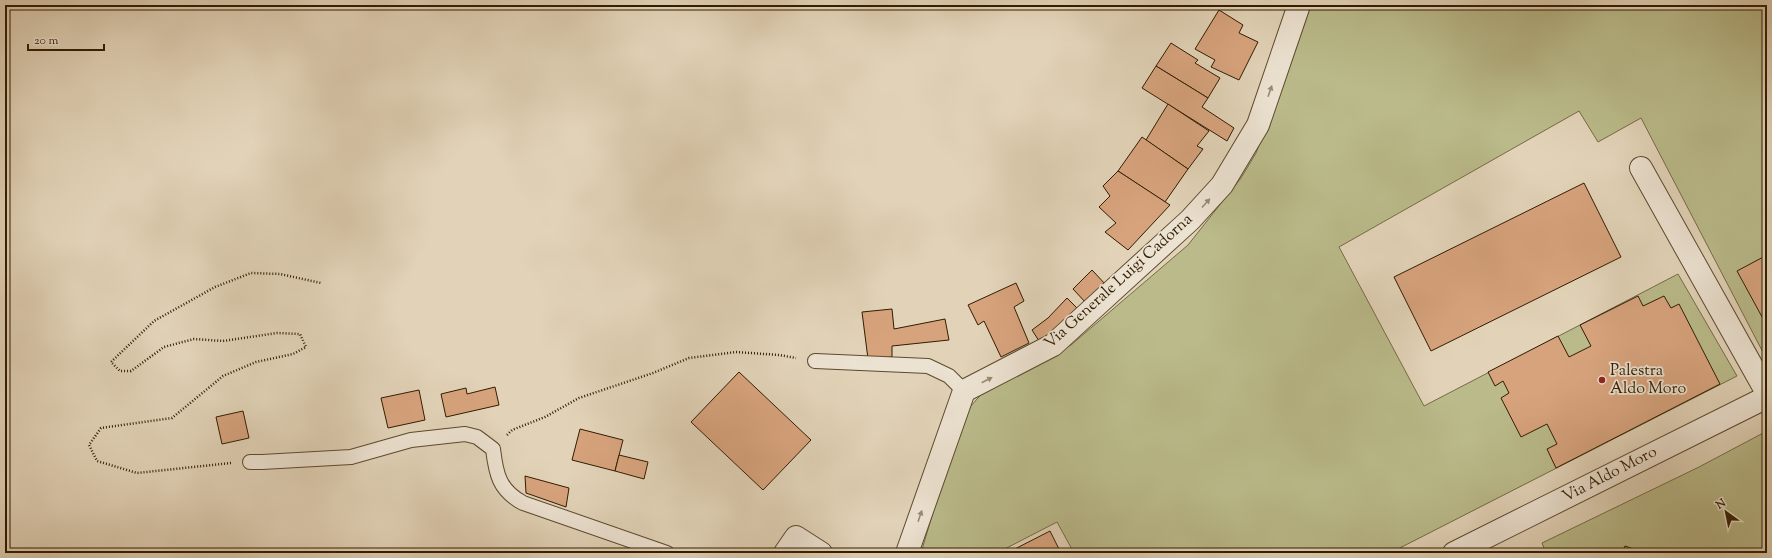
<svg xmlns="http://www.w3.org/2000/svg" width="1772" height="558" viewBox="0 0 1772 558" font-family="'Sorts Mill Goudy',serif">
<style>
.green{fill:#baba8a;stroke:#756b45}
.building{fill:#d7a37d;stroke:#301c00}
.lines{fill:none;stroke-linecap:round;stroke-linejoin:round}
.service-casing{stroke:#5c4a2e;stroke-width:16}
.minor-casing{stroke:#5c4a2e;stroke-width:24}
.path{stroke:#301c00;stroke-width:2.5;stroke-dasharray:1 2;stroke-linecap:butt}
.service{stroke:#ece2d1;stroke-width:14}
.minor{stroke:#ece2d1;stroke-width:22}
.oneway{fill:#978973}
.poi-dot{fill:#8f2418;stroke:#ece2d1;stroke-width:1.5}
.labels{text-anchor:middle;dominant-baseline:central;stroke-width:3.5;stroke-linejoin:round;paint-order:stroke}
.street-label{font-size:16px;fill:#301c00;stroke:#ece2d1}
.poi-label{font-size:16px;fill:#301c00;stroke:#ece2d1;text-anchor:start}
</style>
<rect width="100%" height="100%" fill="#e2d3b8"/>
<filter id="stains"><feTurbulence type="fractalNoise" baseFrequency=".005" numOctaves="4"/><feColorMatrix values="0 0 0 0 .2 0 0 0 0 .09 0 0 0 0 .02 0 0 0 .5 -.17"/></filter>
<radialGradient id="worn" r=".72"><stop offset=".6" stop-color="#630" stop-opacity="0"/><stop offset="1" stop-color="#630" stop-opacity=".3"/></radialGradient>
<g class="green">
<polygon points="1309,5 1767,5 1767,360 1641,118 1598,142 1579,111 1339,247 1424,406 1678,274 1737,376 1390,553 1074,553 1057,522 997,553 921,553 957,431 970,407 985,390 1008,375 1071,345 1188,245 1241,178 1256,153 1260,143"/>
<polygon points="1767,431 1767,553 1644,553 1625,546 1622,553 1546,553 1542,543 1699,467"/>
</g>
<g class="building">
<polygon points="1219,10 1243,25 1239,33 1258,42 1239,80 1211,67 1215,60 1195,49"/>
<polygon points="1171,43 1198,60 1195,63 1220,78 1208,98 1156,66"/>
<polygon points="1156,66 1208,98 1202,107 1234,128 1227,141 1142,88"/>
<polygon points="1168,104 1209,131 1197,146 1203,149 1188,169 1146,140"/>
<polygon points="1142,137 1188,169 1165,202 1118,171"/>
<polygon points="1118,171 1170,205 1128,250 1105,232 1116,223 1099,207 1110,196 1103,186"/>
<polygon points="1584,183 1621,257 1431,351 1394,277"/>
<polygon points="1767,255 1767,326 1737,271"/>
<polygon points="1092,270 1107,286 1087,304 1073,289"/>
<polygon points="1016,283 1024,301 1014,307 1029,343 1001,357 984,321 978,325 968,305"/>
<polygon points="1638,296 1643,306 1664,296 1671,308 1679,304 1720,384 1556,468 1547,449 1557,444 1547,424 1521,437 1501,398 1509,393 1503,381 1495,386 1488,372 1558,336 1569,357 1591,346 1580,325"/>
<polygon points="1067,298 1080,311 1041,344 1032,330 1048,318"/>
<polygon points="892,309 894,329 945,319 949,340 892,346 892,357 868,359 862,312"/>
<polygon points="739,372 811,440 763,490 691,422"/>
<polygon points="495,387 499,405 446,417 441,394 466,388 467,394"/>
<polygon points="419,390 425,420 388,428 381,398"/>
<polygon points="243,411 249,438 222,444 216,417"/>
<polygon points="580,429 623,440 615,471 572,460"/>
<polygon points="619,455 648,462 644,479 615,471"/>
<polygon points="525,476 569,488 566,507 526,493"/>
<polygon points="1050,531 1061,553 1007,553"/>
<polygon points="1625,546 1644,553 1622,553"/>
</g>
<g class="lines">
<defs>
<g id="service">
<polyline points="815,361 928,366 949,376 964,391"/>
<path d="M 250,462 L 262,462 L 351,457 L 411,440 L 465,434 L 477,437 L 493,449 C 496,474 499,490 523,503 L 667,553"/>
</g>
<g id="minor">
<polyline points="1641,168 1767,393"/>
<polyline points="785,553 796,537 821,553"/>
<polyline points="907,553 964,391 1053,345 1190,220 1222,185 1258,125 1299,5"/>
<polyline points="1454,553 1767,397"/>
</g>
</defs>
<use href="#service" class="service-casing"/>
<use href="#minor" class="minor-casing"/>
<g class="path">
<polyline points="507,435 512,430 545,417 579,398 653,373 689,358 736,352 779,355 796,358"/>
<polyline points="231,463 137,473 97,461 89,445 101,428 172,418 223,376 256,362 293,354 306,347 300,334 277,333 223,341 194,339 164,347 131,371 120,371 111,362 154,321 215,287 251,273 280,274 321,283"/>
</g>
<use href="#service" class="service"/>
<use href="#minor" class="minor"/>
</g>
<defs><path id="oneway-solid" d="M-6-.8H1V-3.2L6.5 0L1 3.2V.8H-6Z"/></defs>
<g class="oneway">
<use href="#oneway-solid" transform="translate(1270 91) rotate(-71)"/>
<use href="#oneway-solid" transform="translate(1206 203) rotate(-48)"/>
<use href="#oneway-solid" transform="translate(987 380) rotate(-27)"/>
<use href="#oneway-solid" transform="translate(920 516) rotate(-71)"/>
</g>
<circle class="poi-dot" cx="1602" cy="380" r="4"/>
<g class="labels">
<g class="street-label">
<text transform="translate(1119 282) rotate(-42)">Via Generale Luigi Cadorna</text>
<text transform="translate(1610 475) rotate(-27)">Via Aldo Moro</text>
</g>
<g class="poi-label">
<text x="1610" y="371">Palestra<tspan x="1610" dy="18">Aldo Moro</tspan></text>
</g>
</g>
<rect width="1772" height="558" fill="none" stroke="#e2d3b8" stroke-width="20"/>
<rect x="6" y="6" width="1760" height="546" fill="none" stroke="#301c00" stroke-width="2"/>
<rect x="10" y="10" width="1752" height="538" fill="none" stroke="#301c00"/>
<g transform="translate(1726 512) rotate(327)" stroke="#ece2d1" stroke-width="3" paint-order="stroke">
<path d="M0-3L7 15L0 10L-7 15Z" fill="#301c00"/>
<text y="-6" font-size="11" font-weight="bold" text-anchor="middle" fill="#301c00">N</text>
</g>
<path d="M28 44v6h76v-6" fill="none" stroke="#301c00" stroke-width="2"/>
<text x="34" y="44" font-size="12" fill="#301c00" stroke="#ece2d1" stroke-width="3" paint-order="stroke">20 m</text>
<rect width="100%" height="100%" filter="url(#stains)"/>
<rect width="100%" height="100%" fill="url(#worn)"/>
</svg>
